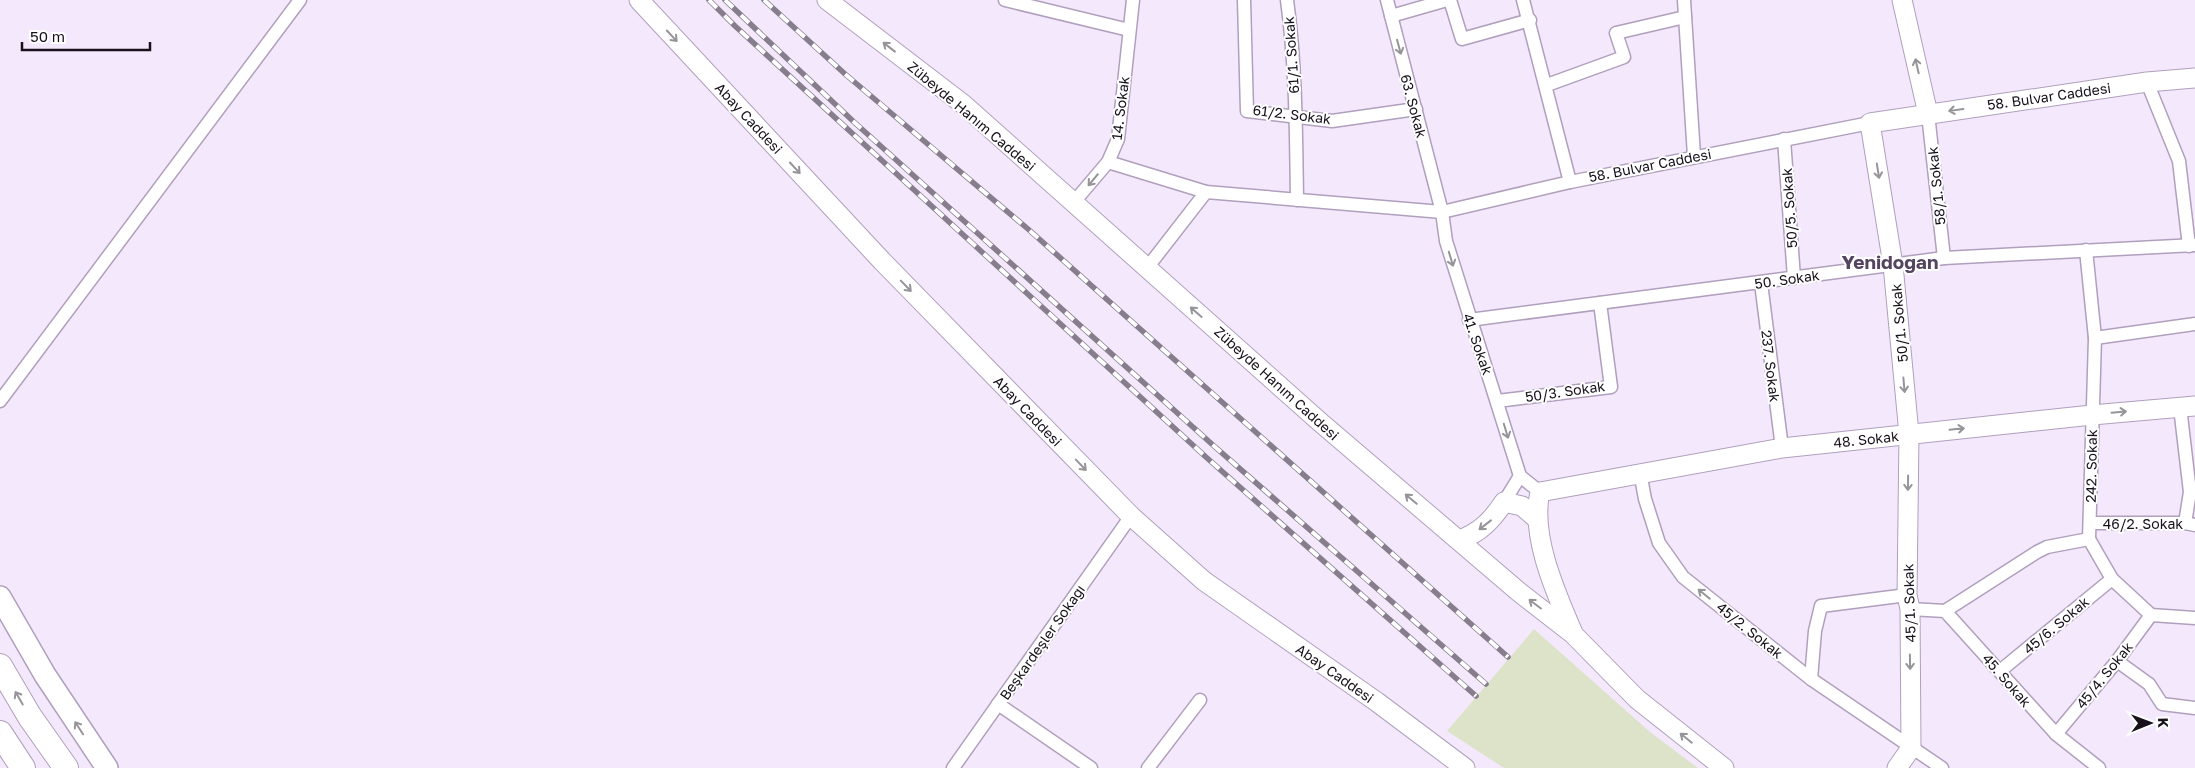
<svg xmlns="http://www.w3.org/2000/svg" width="2195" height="768" viewBox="0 0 2195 768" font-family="'Golos Text',sans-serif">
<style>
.green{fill:#dde3c8}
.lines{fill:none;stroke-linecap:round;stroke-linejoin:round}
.street-casing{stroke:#b09fbd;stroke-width:15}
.secondary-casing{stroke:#b09fbd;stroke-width:21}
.primary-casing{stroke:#b09fbd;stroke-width:24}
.highway-casing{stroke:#b09fbd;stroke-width:26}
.street{stroke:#fff;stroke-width:12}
.secondary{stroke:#fff;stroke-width:19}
.primary{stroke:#fff;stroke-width:21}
.highway{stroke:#fff;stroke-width:24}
.rail-casing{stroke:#877e8d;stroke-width:5.5}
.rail{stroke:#fff;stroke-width:4;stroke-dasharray:11;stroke-linecap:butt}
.oneway{stroke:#979499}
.labels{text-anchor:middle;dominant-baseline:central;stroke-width:4;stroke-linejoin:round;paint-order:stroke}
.street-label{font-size:14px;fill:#18111c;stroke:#fff}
.district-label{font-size:19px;font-weight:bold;fill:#554560;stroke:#fff}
</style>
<rect width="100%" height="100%" fill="#f4e9fc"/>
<polygon class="green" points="1534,629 1650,732 1698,768 1504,768 1447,731"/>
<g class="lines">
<defs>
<g id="street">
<polyline points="1005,0 1129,30"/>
<polyline points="1244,0 1247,111 1332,121 1416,109"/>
<path d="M 1287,0 C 1296,66 1296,133 1297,200"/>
<polyline points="1387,0 1442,212 1446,241 1520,476"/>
<polyline points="1450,0 1462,39 1530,20"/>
<polyline points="1523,0 1570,182"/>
<polyline points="1684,0 1694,156"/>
<polyline points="1391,16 1447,0"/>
<polyline points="2147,82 2179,161 2189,246"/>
<polyline points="1547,85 1624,57 1616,33 1685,17"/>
<polyline points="1928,114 1944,258"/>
<polyline points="1784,139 1794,278"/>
<polyline points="1108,162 1206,192 1442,212 1570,182 1870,123"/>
<polyline points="1074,202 1108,162 1118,139 1133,0"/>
<polyline points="2086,250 2095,338 2089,539 2112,579 2151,615 2195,618"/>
<polyline points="1147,268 1206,192"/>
<polyline points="1761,283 1782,448"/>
<polyline points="1469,320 1944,258 2195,245"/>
<polyline points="2095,338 2195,324"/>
<polyline points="0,401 300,0"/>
<polyline points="1497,401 1611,387 1600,303"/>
<polyline points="2180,407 2190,492 2185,523"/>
<polyline points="1640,472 1645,499 1659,543 1683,577 1811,679 1942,768"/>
<polyline points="1520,476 1540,492"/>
<polyline points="1504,502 1520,476"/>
<polyline points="2090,523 2185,523 2195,525"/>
<polyline points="1910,609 1945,611 2056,734 2099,768"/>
<polyline points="1945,611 2037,552 2047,547 2089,539"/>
<polyline points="2117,661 2149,684 2162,704 2195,708"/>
<polyline points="2000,671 2112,579"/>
<polyline points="1811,679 1815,631 1821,606 1907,595"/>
<polyline points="998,704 1091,768"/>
<polyline points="2056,734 2117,661 2151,615"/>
<polyline points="953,768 1131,516"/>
<polyline points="1148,768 1200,700"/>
</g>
<g id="secondary">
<polyline points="639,0 882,261 1131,516 1204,581 1377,702 1465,768"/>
<polyline points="827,0 963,104 1320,422 1519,592 1573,634 1637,699 1724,768"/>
<polyline points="1902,0 1928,114"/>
<path d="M 1459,540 C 1480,533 1492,520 1504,502 L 1522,506 L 1537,519"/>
<path d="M 1573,633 C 1556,593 1530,536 1540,492 L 1782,448 L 2092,415 L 2195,406"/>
<polyline points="1897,768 1911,748 1910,609 1907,595 1909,434 1893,265 1870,123 2147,82 2195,78"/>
</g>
<polyline id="primary" points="0,597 45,675 107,768"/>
<g id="highway">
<polyline points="0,666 30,717 66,768"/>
<polyline points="0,733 23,768"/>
</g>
</defs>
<use href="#street" class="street-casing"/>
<use href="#secondary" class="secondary-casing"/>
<use href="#primary" class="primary-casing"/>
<use href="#highway" class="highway-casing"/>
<use href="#street" class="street"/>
<use href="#secondary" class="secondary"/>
<use href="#primary" class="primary"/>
<use href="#highway" class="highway"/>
<defs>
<g id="rail">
<polyline points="709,0 735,26 1207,458 1476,696"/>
<polyline points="725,0 854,122 1214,446 1486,684"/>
<polyline points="764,0 845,74 1028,229 1508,657"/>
</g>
</defs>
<use href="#rail" class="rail-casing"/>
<use href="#rail" class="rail"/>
</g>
<defs><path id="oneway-shaft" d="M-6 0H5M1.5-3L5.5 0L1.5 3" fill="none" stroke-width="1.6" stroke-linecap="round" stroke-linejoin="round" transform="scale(1.25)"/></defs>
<g class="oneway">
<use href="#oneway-shaft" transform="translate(672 36) rotate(47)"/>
<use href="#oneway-shaft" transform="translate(889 47) rotate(-142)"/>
<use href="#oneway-shaft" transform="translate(1399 47) rotate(75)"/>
<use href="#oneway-shaft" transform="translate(1917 66) rotate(-103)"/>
<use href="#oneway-shaft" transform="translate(1956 110) rotate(172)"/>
<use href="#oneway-shaft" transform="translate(795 168) rotate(47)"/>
<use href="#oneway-shaft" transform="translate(1878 171) rotate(81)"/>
<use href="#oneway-shaft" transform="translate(1093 180) rotate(130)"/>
<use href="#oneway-shaft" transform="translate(1451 259) rotate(73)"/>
<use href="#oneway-shaft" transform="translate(906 286) rotate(46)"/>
<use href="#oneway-shaft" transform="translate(1196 312) rotate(-139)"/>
<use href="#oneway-shaft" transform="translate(1904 385) rotate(85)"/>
<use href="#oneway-shaft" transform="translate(2119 412) rotate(-5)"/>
<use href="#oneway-shaft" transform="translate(1957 429) rotate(-6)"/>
<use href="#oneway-shaft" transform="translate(1506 431) rotate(73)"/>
<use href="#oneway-shaft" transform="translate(1081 465) rotate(46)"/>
<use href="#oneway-shaft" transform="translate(1908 483) rotate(91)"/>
<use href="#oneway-shaft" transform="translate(1411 499) rotate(-140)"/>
<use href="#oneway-shaft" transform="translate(1485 525) rotate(142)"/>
<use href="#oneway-shaft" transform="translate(1704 594) rotate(-141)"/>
<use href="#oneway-shaft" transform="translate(1535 604) rotate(-143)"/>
<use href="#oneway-shaft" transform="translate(1910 662) rotate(89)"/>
<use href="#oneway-shaft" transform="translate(19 698) rotate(-120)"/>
<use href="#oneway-shaft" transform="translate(79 728) rotate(-123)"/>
<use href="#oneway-shaft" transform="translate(1686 738) rotate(-141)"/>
</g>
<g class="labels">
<g class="street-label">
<text transform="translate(1291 55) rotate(-94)">61/1. Sokak</text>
<text transform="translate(2049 96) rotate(-8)">58. Bulvar Caddesi</text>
<text transform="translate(1414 106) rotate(75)">63. Sokak</text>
<text transform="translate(1120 108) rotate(-83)">14. Sokak</text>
<text transform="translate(1292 114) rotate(7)">61/2. Sokak</text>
<text transform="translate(972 116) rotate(40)">Zübeyde Hanım Caddesi</text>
<text transform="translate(749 118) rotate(47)">Abay Caddesi</text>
<text transform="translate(1650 165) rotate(-11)">58. Bulvar Caddesi</text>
<text transform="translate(1936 186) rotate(-96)">58/1. Sokak</text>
<text transform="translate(1789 208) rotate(-94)">50/5. Sokak</text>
<text transform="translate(1787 279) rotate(-8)">50. Sokak</text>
<text transform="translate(1899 323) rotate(-95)">50/1. Sokak</text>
<text transform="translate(1478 344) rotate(71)">41. Sokak</text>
<text transform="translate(1771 366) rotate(83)">237. Sokak</text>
<text transform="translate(1277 383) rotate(42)">Zübeyde Hanım Caddesi</text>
<text transform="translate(1565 391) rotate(-8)">50/3. Sokak</text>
<text transform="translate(1028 411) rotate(46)">Abay Caddesi</text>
<text transform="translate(1866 439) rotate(-6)">48. Sokak</text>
<text transform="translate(2091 466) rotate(-89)">242. Sokak</text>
<text x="2143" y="523">46/2. Sokak</text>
<text transform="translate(1909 603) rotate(-92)">45/1. Sokak</text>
<text transform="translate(2056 625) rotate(-40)">45/6. Sokak</text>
<text transform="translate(1750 630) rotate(39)">45/2. Sokak</text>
<text transform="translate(1042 642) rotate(-55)">Beşkardeşler Sokağı</text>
<text transform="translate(1335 673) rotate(35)">Abay Caddesi</text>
<text transform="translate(2104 675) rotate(-51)">45/4. Sokak</text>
<text transform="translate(2007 680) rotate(49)">45. Sokak</text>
</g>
<g class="district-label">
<text x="1890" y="261">Yenidoğan</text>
</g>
</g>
<g transform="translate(2150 723) rotate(89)" stroke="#ffffff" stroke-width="4" paint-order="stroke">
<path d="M0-4L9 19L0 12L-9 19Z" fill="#18111c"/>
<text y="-8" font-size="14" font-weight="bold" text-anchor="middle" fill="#18111c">K</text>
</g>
<path d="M22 42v8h128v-8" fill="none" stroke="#18111c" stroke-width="2.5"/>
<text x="30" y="42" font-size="15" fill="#18111c" stroke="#ffffff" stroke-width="4" paint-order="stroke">50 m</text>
</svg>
